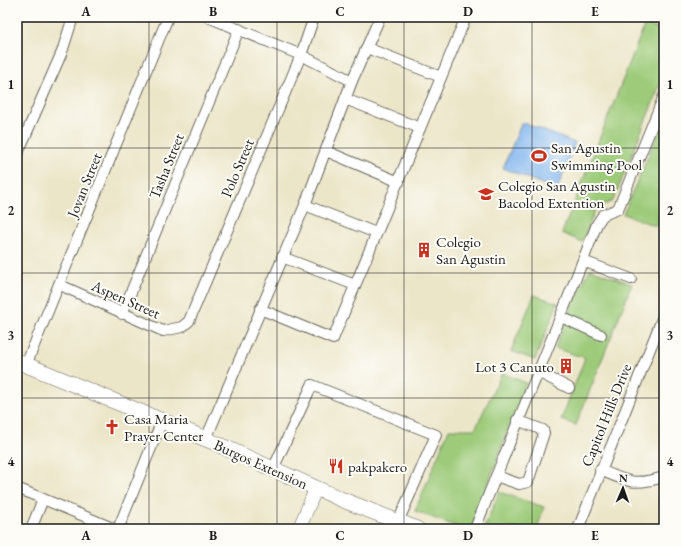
<svg xmlns="http://www.w3.org/2000/svg" width="681" height="546" viewBox="0 0 681 546" font-family="'EB Garamond',serif">
<style>
.green{fill:#9dcb79;stroke:#5c744a}
.water{fill:#80b5ee;stroke:#4e6885}
.lines{fill:none;stroke-linecap:round;stroke-linejoin:round}
.minor-casing{stroke:#656359;stroke-width:12}
.tertiary-casing{stroke:#656359;stroke-width:14}
.secondary-casing{stroke:#656359;stroke-width:16}
.minor{stroke:#fff;stroke-width:10}
.tertiary{stroke:#fff;stroke-width:13}
.secondary{stroke:#fff;stroke-width:15}
.grid{fill:none;stroke:#1c1c1c;stroke-width:1;stroke-opacity:0.55}
.labels{text-anchor:middle;dominant-baseline:central;stroke-width:4;stroke-linejoin:round;paint-order:stroke}
.poi-label{font-size:15px;fill:#1c1c1c;stroke:#fdfcf7;text-anchor:start}
.street-label{font-size:15px;fill:#1c1c1c;stroke:#fdfcf7}
.neatline{fill:none;stroke:#1c1c1c;stroke-width:1.5}
.grid-label{font-size:13px;text-anchor:middle;font-weight:bold;fill:#1c1c1c}
</style>
<rect width="100%" height="100%" fill="#fdfcf7"/>
<filter id="ink" filterUnits="userSpaceOnUse"><feTurbulence type="fractalNoise" baseFrequency=".025" numOctaves="2"/><feDisplacementMap in="SourceGraphic" scale="8" xChannelSelector="R" yChannelSelector="G"/><feConvolveMatrix kernelMatrix="1 2 1 2 8 2 1 2 1" color-interpolation-filters="sRGB"/></filter>
<filter id="wash" filterUnits="userSpaceOnUse"><feTurbulence type="fractalNoise" baseFrequency=".012" numOctaves="4" result="noise"/><feDisplacementMap in="SourceGraphic" scale="16" xChannelSelector="R" yChannelSelector="G"/><feGaussianBlur stdDeviation="0.9" result="paint"/><feColorMatrix in="noise" values="0 0 0 0 0 0 0 0 0 0 0 0 0 0 0 0 0 1.4 0 .05"/><feComposite in="paint" operator="in"/></filter>
<g filter="url(#wash)">
<rect width="100%" height="100%" fill="#ece6c9"/>
<g class="green">
<polygon points="645,24 664,31 664,75 613,201 596,208 582,242 562,233"/>
<polygon points="664,120 664,206 656,226 623,214"/>
<polygon points="590,269 632,284 576,425 561,420 585,358 555,348 565,320"/>
<polygon points="534,295 558,303 535,360 511,351"/>
<polygon points="502,373 526,383 471,529 463,529 415,511 449,429 475,429"/>
<polygon points="499,492 544,507 537,529 484,529"/>
</g>
<polygon class="water" points="522,122 575,143 557,190 503,168"/>
</g>
<g filter="url(#ink)">
<g class="lines">
<defs>
<g id="minor">
<polyline points="208,17 301,55 352,81"/>
<polyline points="367,48 441,77"/>
<polyline points="345,99 420,128"/>
<polyline points="326,151 399,182"/>
<polyline points="17,155 62,52 73,17"/>
<polyline points="305,205 376,233"/>
<polyline points="282,257 355,285"/>
<polyline points="583,261 631,279"/>
<polyline points="60,285 163,331 182,327 189,321 301,55 314,17"/>
<polyline points="260,309 333,339 466,17"/>
<polyline points="122,314 239,29"/>
<polyline points="561,317 601,335"/>
<polyline points="26,365 168,17"/>
<polyline points="538,372 569,388"/>
<polyline points="206,439 305,205 352,81 380,17"/>
<polyline points="273,469 312,385 436,435 398,522"/>
<path d="M 600,470 C 629,482 633,486 664,477"/>
<polyline points="496,476 519,484 528,482 544,433 543,430 517,420"/>
<polyline points="17,488 115,529"/>
<polyline points="31,529 43,499"/>
<polyline points="118,529 162,421"/>
<path d="M 475,529 C 515,427 558,326 597,224 L 603,215 L 618,209 L 664,96"/>
<polyline points="578,529 664,314"/>
</g>
<polyline id="tertiary" points="299,529 316,488"/>
<polyline id="secondary" points="17,361 206,439 343,500 417,529"/>
</defs>
<use href="#minor" class="minor-casing"/>
<use href="#tertiary" class="tertiary-casing"/>
<use href="#secondary" class="secondary-casing"/>
<use href="#minor" class="minor"/>
<use href="#tertiary" class="tertiary"/>
<use href="#secondary" class="secondary"/>
</g>
</g>
<path class="grid" d="M 149,17 L 149,529M 277,17 L 277,529M 404,17 L 404,529M 532,17 L 532,529M 17,148 L 664,148M 17,273 L 664,273M 17,398 L 664,398"/>
<defs>
<symbol id="stadium-bare" viewBox="-9 -9 18 18"><path d="M0-5a6.5 5 0 1 0 0 10a6.5 5 0 1 0 0-10ZM-3.5-1.8h7v3.6h-7Z" fill="#c8321e" stroke="#fdfcf7" stroke-width="2.5" paint-order="stroke"/></symbol>
<symbol id="university-bare" viewBox="-9 -9 18 18"><path d="M0-5L7-2L0 1L-7-2ZM-4 1L0 2.5L4 1V4Q0 6-4 4Z" fill="#c8321e" stroke="#fdfcf7" stroke-width="2.5" paint-order="stroke"/></symbol>
<symbol id="building-bare" viewBox="-9 -9 18 18"><path d="M-4-6H4V6H1V3H-1V6H-4ZM-2.5-4.3h1.7v1.8h-1.7ZM.8-4.3h1.7v1.8H.8ZM-2.5-1h1.7V.8h-1.7ZM.8-1h1.7V.8H.8Z" fill="#c8321e" stroke="#fdfcf7" stroke-width="2.5" paint-order="stroke"/></symbol>
<symbol id="church-bare" viewBox="-9 -9 18 18"><path d="M-1.2-6h2.4v3.5h3.3v2.4h-3.3V6h-2.4V-.1h-3.3v-2.4h3.3Z" fill="#c8321e" stroke="#fdfcf7" stroke-width="2.5" paint-order="stroke"/></symbol>
<symbol id="restaurant-bare" viewBox="-9 -9 18 18"><path d="M-5-6h1v4h1v-4h1v4h1v-4h1v5L-1.5 .5V6h-2V.5L-5-1ZM5-6V6H3V1.5H1.5Q1.5-4 5-6Z" fill="#c8321e" stroke="#fdfcf7" stroke-width="2.5" paint-order="stroke"/></symbol>
</defs>
<g fill-rule="evenodd">
<use href="#stadium-bare" x="528" y="145" width="22" height="22"/>
<use href="#university-bare" x="475" y="183" width="22" height="22"/>
<use href="#building-bare" x="413" y="239" width="22" height="22"/>
<use href="#building-bare" x="555" y="355" width="22" height="22"/>
<use href="#church-bare" x="101" y="416" width="22" height="22"/>
<use href="#restaurant-bare" x="325" y="455" width="22" height="22"/>
</g>
<g class="labels">
<g class="poi-label">
<text x="551" y="147">San Agustin<tspan x="551" dy="17">Swimming Pool</tspan></text>
<text x="498" y="185">Colegio San Agustin<tspan x="498" dy="17">Bacolod Extention</tspan></text>
<text x="436" y="241">Colegio<tspan x="436" dy="17">San Agustin</tspan></text>
<text x="554" y="366" text-anchor="end">Lot 3 Canuto</text>
<text x="124" y="418">Casa Maria<tspan x="124" dy="17">Prayer Center</tspan></text>
<text x="348" y="466">pakpakero</text>
</g>
<g class="street-label">
<text transform="translate(166 166) rotate(-68)">Tasha Street</text>
<text transform="translate(237 168) rotate(-67)">Polo Street</text>
<text transform="translate(84 185) rotate(-68)">Jovan Street</text>
<text transform="translate(126 299) rotate(24)">Aspen Street</text>
<text transform="translate(606 415) rotate(-68)">Capitol Hills Drive</text>
<text transform="translate(261 464) rotate(24)">Burgos Extension</text>
</g>
</g>
<rect width="681" height="546" fill="none" stroke="#fdfcf7" stroke-width="44"/>
<g transform="translate(623 488) rotate(2)" stroke="#fdfcf7" stroke-width="3" paint-order="stroke">
<path d="M0-3L7 15L0 10L-7 15Z" fill="#1c1c1c"/>
<text y="-6" font-size="11" font-weight="bold" text-anchor="middle" fill="#1c1c1c">N</text>
</g>
<rect x="22" y="22" width="637" height="502" class="neatline"/>
<g class="grid-label">
<text x="86" y="16">A</text>
<text x="213" y="16">B</text>
<text x="340" y="16">C</text>
<text x="468" y="16">D</text>
<text x="595" y="16">E</text>
<text x="11" y="89">1</text>
<text x="670" y="89">1</text>
<text x="11" y="215">2</text>
<text x="670" y="215">2</text>
<text x="11" y="340">3</text>
<text x="670" y="340">3</text>
<text x="11" y="466">4</text>
<text x="670" y="466">4</text>
<text x="86" y="540">A</text>
<text x="213" y="540">B</text>
<text x="340" y="540">C</text>
<text x="468" y="540">D</text>
<text x="595" y="540">E</text>
</g>
</svg>
